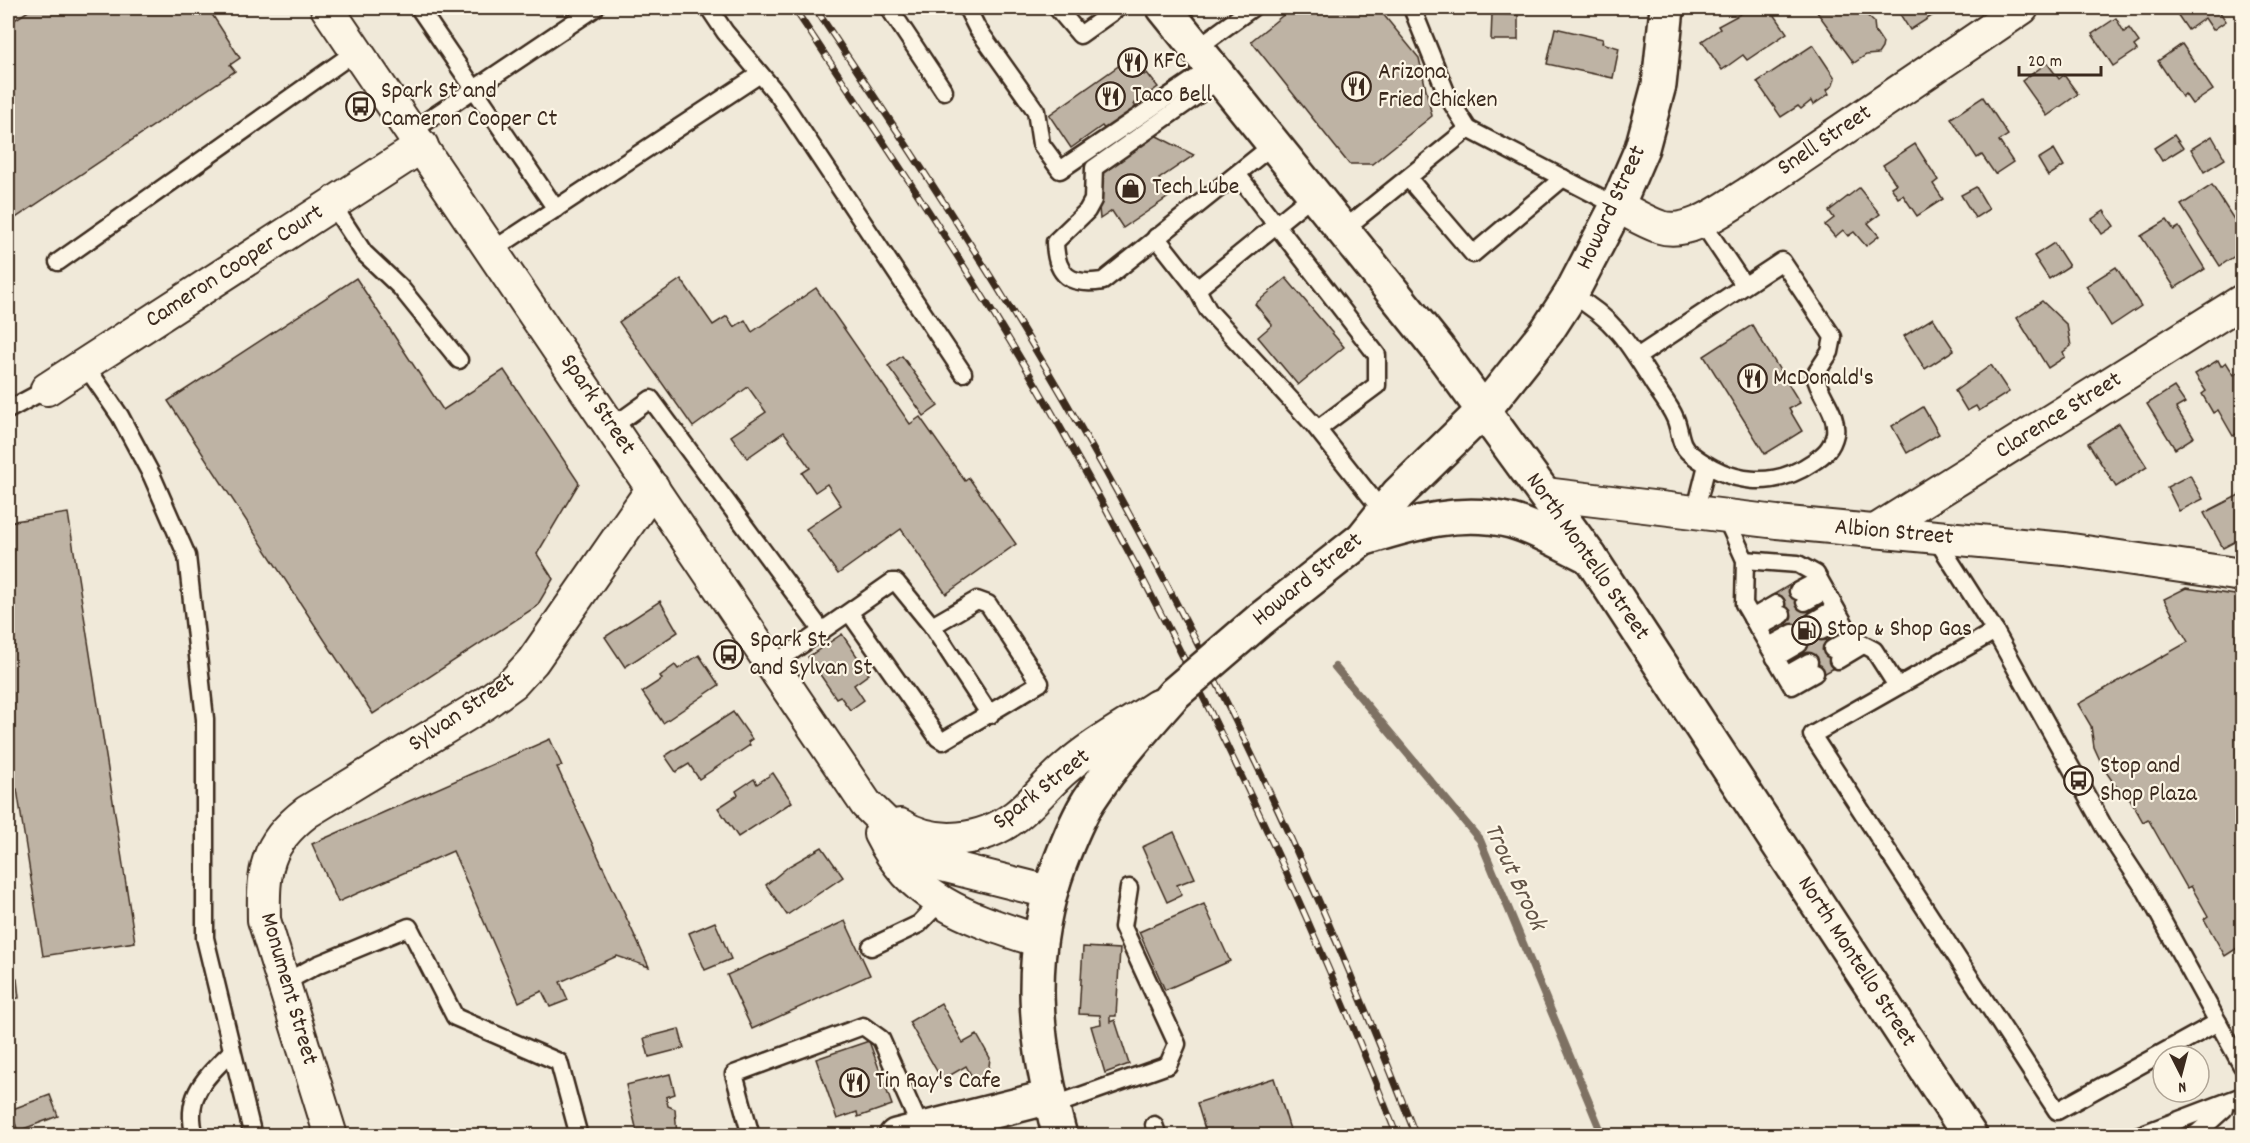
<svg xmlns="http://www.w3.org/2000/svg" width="2250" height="1143" viewBox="0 0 2250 1143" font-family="Dekko,sans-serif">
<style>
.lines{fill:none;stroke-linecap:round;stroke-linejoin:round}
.stream{stroke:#7e7163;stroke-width:8}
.building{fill:#beb3a4;stroke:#3b2a1e;stroke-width:1.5}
.service-casing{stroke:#3b2a1e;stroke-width:21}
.minor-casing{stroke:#3b2a1e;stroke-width:36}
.secondary-casing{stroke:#3b2a1e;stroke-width:38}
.primary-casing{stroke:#3b2a1e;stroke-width:38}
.service{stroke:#fcf5e5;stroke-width:16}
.minor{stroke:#fcf5e5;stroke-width:32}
.secondary{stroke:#fcf5e5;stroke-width:33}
.primary{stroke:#fcf5e5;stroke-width:33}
.rail-casing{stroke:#3b2a1e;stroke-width:7}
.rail{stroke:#fcf5e5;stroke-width:4.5;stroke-dasharray:14;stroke-linecap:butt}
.secondary-bridge-casing{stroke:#3b2a1e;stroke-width:38;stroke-linecap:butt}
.secondary-bridge{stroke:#fcf5e5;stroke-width:33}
.labels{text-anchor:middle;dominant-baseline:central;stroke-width:4.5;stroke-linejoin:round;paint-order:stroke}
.poi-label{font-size:24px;fill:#3b2a1e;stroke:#fcf5e5;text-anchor:start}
.street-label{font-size:24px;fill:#3b2a1e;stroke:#fcf5e5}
.water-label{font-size:26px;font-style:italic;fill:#625346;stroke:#fcf5e5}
</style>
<rect width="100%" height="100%" fill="#f0e9d9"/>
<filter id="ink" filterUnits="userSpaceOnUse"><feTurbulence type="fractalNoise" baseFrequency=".0167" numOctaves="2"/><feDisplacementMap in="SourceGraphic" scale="12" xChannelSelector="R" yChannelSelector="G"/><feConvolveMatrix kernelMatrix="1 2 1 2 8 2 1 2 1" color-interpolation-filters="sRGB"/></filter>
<g filter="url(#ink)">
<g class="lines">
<polyline class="stream" points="1335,667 1480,840 1603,1136"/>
</g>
<g class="building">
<polygon points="33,8 208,8 240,58 230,65 235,71 8,223 8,36 12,32 8,24"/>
<polygon points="1292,8 1378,8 1419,58 1432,116 1372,164 1349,164 1251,41"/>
<polygon points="1744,8 1770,8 1787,33 1747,60 1743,55 1722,70 1702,41 1720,29 1718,26 1746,11"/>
<polygon points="1814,8 1859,8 1874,22 1875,31 1883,43 1882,48 1878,54 1866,55 1854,63"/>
<polygon points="1890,8 1935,8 1938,12 1910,30 1898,11"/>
<polygon points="2173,8 2217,8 2226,21 2213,30 2205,18 2188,30"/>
<polygon points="1492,14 1518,15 1518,40 1491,40"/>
<polygon points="2116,18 2124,32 2129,28 2139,42 2134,46 2137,50 2113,66 2092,34"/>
<polygon points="1555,28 1603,39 1602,43 1619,48 1613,78 1547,64"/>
<polygon points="2182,44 2213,90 2192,104 2185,94 2182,97 2158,61"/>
<polygon points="1813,45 1835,78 1833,85 1827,90 1829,94 1813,105 1811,101 1801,109 1798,106 1781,117 1757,82"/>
<polygon points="1134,52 1142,63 1138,66 1144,75 1147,73 1158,87 1134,104 1137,109 1106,131 1102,126 1071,148 1049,115 1124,62 1123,60"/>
<polygon points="2047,63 2059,79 2064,75 2078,94 2047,116 2022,81"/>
<polygon points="1983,97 2008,135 1999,141 2013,162 1995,174 1982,155 1977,158 1951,118"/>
<polygon points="1153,134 1194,155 1159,179 1170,196 1123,228 1112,211 1100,219 1096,174"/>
<polygon points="2174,135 2183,148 2162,161 2154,148"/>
<polygon points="2212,136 2225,159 2204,172 2191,149"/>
<polygon points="1915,144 1938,180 1933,184 1943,199 1917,216 1903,195 1898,198 1891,187 1896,184 1883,165"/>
<polygon points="2054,149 2064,166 2048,176 2038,159"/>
<polygon points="2212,185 2242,232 2242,251 2220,266 2181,205"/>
<polygon points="1976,187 1989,209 1975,218 1961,195"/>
<polygon points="1859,188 1880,214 1868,223 1879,236 1866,246 1854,232 1848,236 1843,230 1835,237 1825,225 1834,218 1829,211"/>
<polygon points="2104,211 2114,226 2102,234 2092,219"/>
<polygon points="2167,220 2174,230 2179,227 2205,269 2175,288 2141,236"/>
<polygon points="2054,243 2069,266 2049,279 2034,256"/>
<polygon points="2116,267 2141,306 2111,326 2086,286"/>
<polygon points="356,278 443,410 504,370 579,483 537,554 553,579 537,606 373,714 168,401"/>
<polygon points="1286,278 1344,347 1298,385 1258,337 1272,325 1255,304"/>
<polygon points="681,279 713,325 727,316 734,327 745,320 752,332 816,288 910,424 920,417 965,481 969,478 1016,544 946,594 901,529 838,574 806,529 841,505 827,484 815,492 802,473 810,468 784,432 747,458 731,436 766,412 748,387 693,427 619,322"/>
<polygon points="2042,301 2067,325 2071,346 2063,352 2065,357 2048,368 2017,318"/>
<polygon points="1933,318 1954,350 1925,369 1904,336"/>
<polygon points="1752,325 1800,403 1789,409 1802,431 1765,454 1704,356"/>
<polygon points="902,356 938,406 924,416 888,366"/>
<polygon points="2218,360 2221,366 2226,362 2234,375 2239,371 2242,376 2242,430 2233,436 2218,410 2213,413 2202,394 2206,391 2195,374"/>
<polygon points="1991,365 2009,392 1979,411 1976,406 1967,411 1955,391"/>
<polygon points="2174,387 2185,403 2176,408 2194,437 2175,449 2147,404"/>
<polygon points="1923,407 1939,434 1907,453 1892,426"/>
<polygon points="2119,423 2147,467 2116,487 2088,443"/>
<polygon points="2190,475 2203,499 2179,511 2167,487"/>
<polygon points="2241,494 2242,538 2223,548 2204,513"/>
<polygon points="68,513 135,942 43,956 17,789 8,790 8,522"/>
<polygon points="1793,583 1840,665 1818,677 1771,596"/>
<polygon points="2186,588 2242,596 2242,945 2225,956 2204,919 2208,916 2191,886 2187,888 2148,819 2143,822 2130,799 2115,785 2104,769 2094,747 2091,726 2078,704 2188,642 2164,599"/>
<polygon points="660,601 678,632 625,667 605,637"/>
<polygon points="842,634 869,674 854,685 864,700 850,710 840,696 836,698 808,657"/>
<polygon points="699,655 719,685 663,723 642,692 662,679 660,676 675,665 678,669"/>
<polygon points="733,712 752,739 748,742 750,745 699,779 689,764 676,772 665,756"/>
<polygon points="550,739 562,766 557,767 649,967 617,956 560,982 568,1000 550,1007 542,991 519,1002 453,851 338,902 312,844"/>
<polygon points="773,773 792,802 738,837 718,808 738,795 736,791 754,779 757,784"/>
<polygon points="1174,832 1195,878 1177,885 1182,895 1167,902 1142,847"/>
<polygon points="822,847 843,877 787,915 766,885 789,866"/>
<polygon points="1204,904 1230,961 1165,990 1139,932"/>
<polygon points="845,921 870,975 752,1029 727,975"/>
<polygon points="715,922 731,959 705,970 689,933"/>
<polygon points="1083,947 1120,949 1116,1016 1110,1016 1110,1022 1115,1020 1129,1064 1105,1073 1091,1026 1101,1024 1100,1015 1079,1014"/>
<polygon points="17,979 19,998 8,1000 8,980"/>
<polygon points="941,1003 963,1043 977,1035 990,1058 988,1075 975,1082 966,1066 942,1080 909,1022"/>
<polygon points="679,1029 684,1048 649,1057 644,1038"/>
<polygon points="869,1041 892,1105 858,1117 857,1112 837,1119 816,1059"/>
<polygon points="670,1074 675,1094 666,1097 668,1106 675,1109 677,1136 638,1136 626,1085"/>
<polygon points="1274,1078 1292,1136 1207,1136 1197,1103"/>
<polygon points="50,1095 58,1116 18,1131 10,1110"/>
<polygon points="439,1129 441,1136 417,1136"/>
</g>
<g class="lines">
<defs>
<g id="service">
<polyline points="419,8 556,209"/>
<polyline points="709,8 725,32 778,95 963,373"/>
<polyline points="889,8 944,91"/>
<polyline points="967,8 977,28 1036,111 1041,144 1060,170 1212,67"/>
<polyline points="1057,8 1080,35 1118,8"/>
<polyline points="1412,8 1448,97 1468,129"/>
<polyline points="1197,48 1252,8"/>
<path d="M 1222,78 L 1094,168 L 1093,200 L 1087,211 L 1055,242 C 1056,276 1070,286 1103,281 L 1274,144"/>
<polyline points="412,131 595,8"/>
<polyline points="1237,174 1377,355 1377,385 1318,429"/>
<polyline points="1408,178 1473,254 1563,178"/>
<polyline points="1314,194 1197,289 1208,310 1314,425 1383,512"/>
<polyline points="332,204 364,253 400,287 459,360"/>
<polyline points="1701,221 1744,285"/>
<polyline points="1343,230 1468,129 1617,206"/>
<polyline points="1156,237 1197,289"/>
<polyline points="493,250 760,74"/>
<polyline points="58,262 355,52"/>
<path d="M 1571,294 C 1614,319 1628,342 1653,383 C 1660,394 1670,406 1675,418 C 1681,431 1678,444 1691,454 C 1730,484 1773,490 1813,462 C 1824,455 1832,448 1835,434 C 1838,411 1819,396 1815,375 L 1830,352 L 1833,337 L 1782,261 L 1637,357"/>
<polyline points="85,365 120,416 152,476 187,556 205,719 205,938 253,1136"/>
<polyline points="8,410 47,389"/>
<polyline points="612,427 651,399 822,631"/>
<polyline points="1695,513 1707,465"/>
<polyline points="1725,516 1745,560 1744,604 1792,686 1815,673"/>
<polyline points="1935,537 1995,631 2104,827 2146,891 2242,1066"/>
<polyline points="1745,560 1798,564 1816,574 1853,639 1874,650 1897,686"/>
<polyline points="1798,591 1819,580"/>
<polyline points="1805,602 1825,591"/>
<polyline points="1752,618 1776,604"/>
<polyline points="1815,620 1835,608"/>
<polyline points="932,626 990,715"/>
<polyline points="1758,628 1782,615"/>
<polyline points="1821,631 1841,620"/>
<polyline points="1995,631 1812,735 2057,1111 2218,1022"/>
<polyline points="1769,646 1793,633"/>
<polyline points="1832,649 1852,638"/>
<polyline points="1775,658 1799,644"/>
<polyline points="1838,660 1863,645"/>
<path d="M 772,665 C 812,638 852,610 892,582 L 896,582 L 932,626 L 977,600 L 988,604 L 1040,683 L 943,741 L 938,738 L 849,612"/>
<polyline points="1786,675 1809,662"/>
<polyline points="871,947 919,924 939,903"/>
<polyline points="282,984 317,965 409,927 455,1017 559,1062 579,1136"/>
<polyline points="1052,1106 1168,1065 1177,1044 1123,927 1129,888"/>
<polyline points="1154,1125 1158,1136"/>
<path d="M 195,1136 C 183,1095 207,1077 232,1051"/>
<polyline points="751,1136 734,1074 863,1026 881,1039 921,1129"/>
<polyline points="2137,1136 2242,1096"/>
<polyline points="2194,1136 2224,1109"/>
</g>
<g id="minor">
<polyline points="327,8 866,804 909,846 938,864 1049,892"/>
<path d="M 1617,206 C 1631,213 1645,222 1660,227 C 1689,236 1723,209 1746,195 L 2022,8"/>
<polyline points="47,389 422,146"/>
<polyline points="1545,494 1777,522 2065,549 2242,575"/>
<polyline points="1875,531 2242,301"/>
<path d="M 900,825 C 936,847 982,842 1016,816 C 1034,802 1048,783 1066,768 C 1093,744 1127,726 1157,706"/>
<path d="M 880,834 C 914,903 972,919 1039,941"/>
<path d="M 331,1136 L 264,920 C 263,870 265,844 307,812 L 484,704 L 513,683 L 533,661 L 653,488"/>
</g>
<g id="secondary">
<path d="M 1362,539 C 1411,524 1459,508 1511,521 C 1537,528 1565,545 1590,557"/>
<polyline points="1261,619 1362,539 1398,494 1484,410 1547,331 1571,294 1617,206 1642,148 1659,85 1667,8"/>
<polyline points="896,1136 1050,1097"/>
<path d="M 1060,1136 C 1034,1040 1025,957 1060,863 C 1068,842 1077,819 1089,800 C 1114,762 1144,728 1175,693"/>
</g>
<polyline id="primary" points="1164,8 1437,347 1590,557 1970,1136"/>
</defs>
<use href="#service" class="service-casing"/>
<use href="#minor" class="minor-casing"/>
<use href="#secondary" class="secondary-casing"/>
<use href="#primary" class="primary-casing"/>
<use href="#service" class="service"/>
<use href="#minor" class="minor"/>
<use href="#secondary" class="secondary"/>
<use href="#primary" class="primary"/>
<defs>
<g id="rail">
<path d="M 794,8 C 887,147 981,286 1063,432 C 1191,659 1302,893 1397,1136"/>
<path d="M 815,8 C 906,143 996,279 1077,421 C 1209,650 1320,889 1416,1136"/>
</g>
</defs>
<use href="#rail" class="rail-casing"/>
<use href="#rail" class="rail"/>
<defs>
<polyline id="secondary-bridge" points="1175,693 1261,619"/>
</defs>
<use href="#secondary-bridge" class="secondary-bridge-casing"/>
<use href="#secondary-bridge" class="secondary-bridge"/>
</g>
</g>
<defs>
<symbol id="restaurant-ring" viewBox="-11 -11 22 22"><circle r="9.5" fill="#fcf5e5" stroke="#3b2a1e" stroke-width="1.5"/><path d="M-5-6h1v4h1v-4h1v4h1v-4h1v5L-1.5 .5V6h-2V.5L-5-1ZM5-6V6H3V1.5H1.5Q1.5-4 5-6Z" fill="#3b2a1e"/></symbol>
<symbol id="bus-ring" viewBox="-11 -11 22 22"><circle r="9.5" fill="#fcf5e5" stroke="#3b2a1e" stroke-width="1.5"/><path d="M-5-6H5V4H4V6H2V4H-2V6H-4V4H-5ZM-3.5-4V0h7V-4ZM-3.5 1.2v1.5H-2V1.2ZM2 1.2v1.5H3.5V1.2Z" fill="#3b2a1e"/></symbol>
<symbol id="shop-ring" viewBox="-11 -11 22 22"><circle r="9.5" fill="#fcf5e5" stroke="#3b2a1e" stroke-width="1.5"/><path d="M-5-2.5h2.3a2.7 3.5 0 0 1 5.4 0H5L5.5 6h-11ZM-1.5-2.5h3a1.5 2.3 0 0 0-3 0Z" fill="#3b2a1e"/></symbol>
<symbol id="fuel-ring" viewBox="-11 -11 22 22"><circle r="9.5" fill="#fcf5e5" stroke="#3b2a1e" stroke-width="1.5"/><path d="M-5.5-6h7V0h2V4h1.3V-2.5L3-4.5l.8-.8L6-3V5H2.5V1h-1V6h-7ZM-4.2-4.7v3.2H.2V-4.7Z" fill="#3b2a1e"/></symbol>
</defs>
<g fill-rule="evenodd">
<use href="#restaurant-ring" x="1116" y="46" width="33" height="33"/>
<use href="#restaurant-ring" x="1340" y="70" width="33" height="33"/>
<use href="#restaurant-ring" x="1094" y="80" width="33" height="33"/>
<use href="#bus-ring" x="344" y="90" width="33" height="33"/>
<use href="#shop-ring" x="1114" y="172" width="33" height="33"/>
<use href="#restaurant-ring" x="1736" y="362" width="33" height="33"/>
<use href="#fuel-ring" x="1790" y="614" width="33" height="33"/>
<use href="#bus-ring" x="712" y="638" width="33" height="33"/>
<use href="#bus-ring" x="2062" y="764" width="33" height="33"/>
<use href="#restaurant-ring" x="838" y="1066" width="33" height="33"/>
</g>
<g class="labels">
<g class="poi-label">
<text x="1153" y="62">KFC</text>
<text x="1378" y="73">Arizona<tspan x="1378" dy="28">Fried Chicken</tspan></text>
<text x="381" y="92">Spark St and<tspan x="381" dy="28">Cameron Cooper Ct</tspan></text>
<text x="1132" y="96">Taco Bell</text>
<text x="1152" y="188">Tech Lube</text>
<text x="1773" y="379">McDonald's</text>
<text x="1827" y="630">Stop &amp; Shop Gas</text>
<text x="750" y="641">Spark St.<tspan x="750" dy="28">and Sylvan St</tspan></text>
<text x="2100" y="767">Stop and<tspan x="2100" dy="28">Shop Plaza</tspan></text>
<text x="875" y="1082">Tin Ray's Cafe</text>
</g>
<g class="street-label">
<text transform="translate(1825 141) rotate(-34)">Snell Street</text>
<text transform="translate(1612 208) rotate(-65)">Howard Street</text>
<text transform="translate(235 267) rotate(-33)">Cameron Cooper Court</text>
<text transform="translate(597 405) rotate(56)">Spark Street</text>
<text transform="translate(2059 416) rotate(-32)">Clarence Street</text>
<text transform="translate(1894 533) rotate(5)">Albion Street</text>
<text transform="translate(1587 557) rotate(55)">North Montello Street</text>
<text transform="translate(1308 580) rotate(-39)">Howard Street</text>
<text transform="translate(462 713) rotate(-34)">Sylvan Street</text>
<text transform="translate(1042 790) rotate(-38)">Spark Street</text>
<text transform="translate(1856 962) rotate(57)">North Montello Street</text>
<text transform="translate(288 989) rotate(74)">Monument Street</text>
</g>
<g class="water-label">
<text transform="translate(1514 877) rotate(65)">Trout Brook</text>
</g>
</g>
<rect width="2250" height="1143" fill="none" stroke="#fcf5e5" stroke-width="30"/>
<rect x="15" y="15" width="2220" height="1113" fill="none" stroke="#3b2a1e" stroke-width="2" filter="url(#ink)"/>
<g transform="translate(2181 1074) rotate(174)"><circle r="28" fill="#fcf5e5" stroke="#afa495" stroke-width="1.5"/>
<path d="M0-4.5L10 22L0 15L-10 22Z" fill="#3b2a1e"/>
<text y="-9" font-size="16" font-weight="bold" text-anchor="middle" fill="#3b2a1e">N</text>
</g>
<path d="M2019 66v9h82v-9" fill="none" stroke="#3b2a1e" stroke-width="3"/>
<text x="2028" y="66" font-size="18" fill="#3b2a1e" stroke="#fcf5e5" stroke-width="4.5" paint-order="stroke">20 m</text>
</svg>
